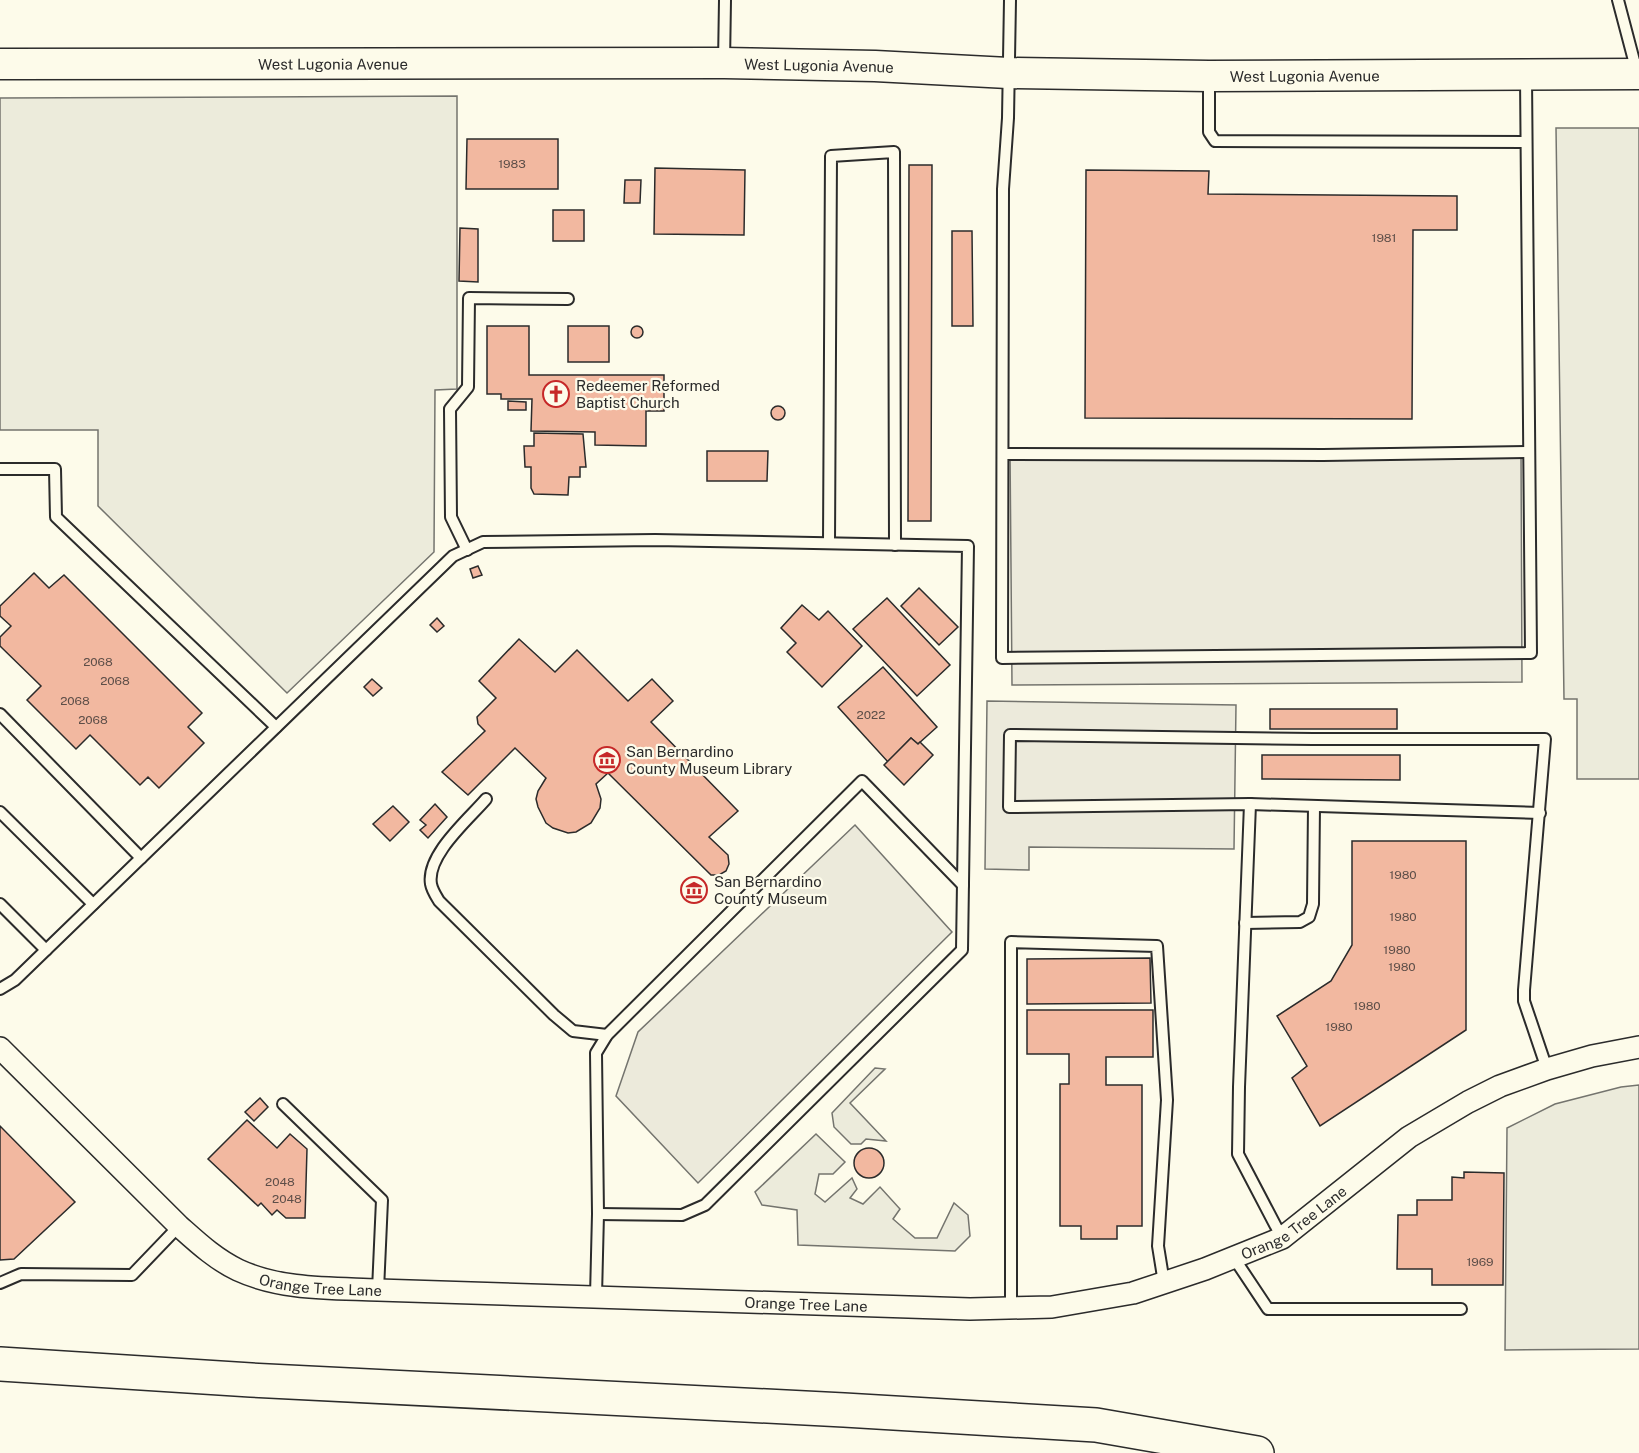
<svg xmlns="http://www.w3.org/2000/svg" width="1639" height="1453" viewBox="0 0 1639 1453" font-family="'Public Sans',sans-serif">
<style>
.green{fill:#ecebdb;stroke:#74746e;stroke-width:1.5}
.parking{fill:#eceadb;stroke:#74746e;stroke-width:1.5}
.building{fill:#f2b8a0;stroke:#2b2b2b;stroke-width:1.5}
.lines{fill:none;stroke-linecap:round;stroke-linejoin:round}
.lane-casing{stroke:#2b2b2b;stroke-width:14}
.street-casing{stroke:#2b2b2b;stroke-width:24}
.secondary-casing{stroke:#2b2b2b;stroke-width:33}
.highway-casing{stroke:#2b2b2b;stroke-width:36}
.lane{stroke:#fdfbea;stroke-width:10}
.street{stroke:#fdfbea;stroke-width:21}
.secondary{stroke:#fdfbea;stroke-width:30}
.highway{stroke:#fdfbea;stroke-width:33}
.labels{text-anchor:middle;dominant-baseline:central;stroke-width:4.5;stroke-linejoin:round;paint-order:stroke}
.number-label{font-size:12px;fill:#5d4e48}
.street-label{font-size:15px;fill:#2b2b2b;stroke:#fdfbea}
.poi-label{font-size:15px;fill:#2b2b2b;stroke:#fdfbea;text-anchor:start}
</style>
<rect width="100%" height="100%" fill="#fdfbea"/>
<g class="green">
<polygon points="457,96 457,389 435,390 434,552 287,693 98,506 98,430 0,430 0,98"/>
<polygon points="1556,128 1639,128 1639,779 1577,779 1577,699 1564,699"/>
<polygon points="875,1068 885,1069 850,1103 886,1141 866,1139 861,1144 851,1144 834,1127 832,1113"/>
<polygon points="1639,1085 1639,1349 1505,1350 1507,1128 1555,1104 1621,1087"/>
<polygon points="816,1134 845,1162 833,1174 819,1174 815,1194 825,1202 852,1178 857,1189 850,1198 863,1204 880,1187 900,1209 893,1219 915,1238 937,1238 954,1203 968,1215 970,1236 955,1251 798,1245 797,1210 762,1205 755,1192"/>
</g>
<g class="parking">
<polygon points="1521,448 1522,682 1012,685 1010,450"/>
<polygon points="987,701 1236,705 1234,849 1029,847 1029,870 985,869"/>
<polygon points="855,825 952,932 698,1183 616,1096 638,1032"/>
</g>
<g class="building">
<polygon points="467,139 558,139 558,189 466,189"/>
<polygon points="909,165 932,165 931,521 908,521"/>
<polygon points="655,168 745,170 744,235 654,234"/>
<polygon points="1086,170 1209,171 1208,194 1457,196 1457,230 1413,230 1412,419 1085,418"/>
<polygon points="625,180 641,180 640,203 624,203"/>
<rect x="553" y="210" width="31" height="31"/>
<polygon points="460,228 478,229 478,282 459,281"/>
<polygon points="952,231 972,231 973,326 952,326"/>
<circle cx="637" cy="332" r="6"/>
<polygon points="487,326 529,326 529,375 664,375 664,411 646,411 646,446 595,445 595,432 531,431 532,399 501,399 501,394 487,394"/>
<rect x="568" y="326" width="41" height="36"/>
<polygon points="508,401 526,402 526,410 508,410"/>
<circle cx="778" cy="413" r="7"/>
<polygon points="534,433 583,434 586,467 580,467 580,477 569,477 568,495 534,494 531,488 531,467 525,467 524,446 534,446"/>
<polygon points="707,451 768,451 767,481 707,481"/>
<polygon points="478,566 482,575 473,578 470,569"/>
<polygon points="34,573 49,588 64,575 202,713 188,727 204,743 159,788 148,777 140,785 90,735 76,749 27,700 41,686 0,646 0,637 11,626 0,616 0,606"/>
<polygon points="919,588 958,627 939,645 901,606"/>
<polygon points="887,598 950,665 917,696 853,629"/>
<polygon points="802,605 819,620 828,611 862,646 822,687 787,652 796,643 781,628"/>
<polygon points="437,618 444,626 437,632 430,625"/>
<polygon points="519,639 555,672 577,650 628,701 652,679 673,701 651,722 738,811 709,837 728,855 729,864 726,871 719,875 711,875 608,773 596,784 601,799 600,808 591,823 576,832 568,833 553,828 546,823 538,807 536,799 538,791 546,778 515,748 468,795 442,772 485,731 478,724 477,717 496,698 479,681"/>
<polygon points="883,667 937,727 918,744 911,738 888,762 838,707"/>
<polygon points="372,679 382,688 373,696 364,687"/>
<rect x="1270" y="709" width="127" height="20"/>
<polygon points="911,738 918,744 920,742 933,755 904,785 884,765"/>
<polygon points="1262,755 1400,755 1400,780 1262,779"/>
<polygon points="435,804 447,817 428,838 420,830 426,825 420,820"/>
<polygon points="393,806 409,822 390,841 373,824"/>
<polygon points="1352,841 1466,841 1466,1030 1320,1126 1292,1078 1307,1066 1277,1016 1331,981 1352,945"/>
<polygon points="1150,958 1151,1003 1027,1004 1027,959"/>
<polygon points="1027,1010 1153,1010 1153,1057 1106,1057 1106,1085 1142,1085 1142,1226 1117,1226 1117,1239 1081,1239 1081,1226 1060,1226 1060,1084 1069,1084 1069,1054 1027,1054"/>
<polygon points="260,1098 268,1107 254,1121 245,1112"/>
<polygon points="247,1120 277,1148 290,1134 307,1149 305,1218 286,1218 277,1210 272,1215 261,1203 258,1206 208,1159"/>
<polygon points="0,1126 75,1202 14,1259 0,1260"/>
<circle cx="869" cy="1163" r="15"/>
<polygon points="1464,1172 1504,1173 1503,1285 1432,1285 1432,1269 1397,1269 1398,1215 1417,1215 1417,1200 1452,1200 1452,1177 1464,1178"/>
</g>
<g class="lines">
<defs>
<g id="lane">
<polyline points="1010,0 1008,118 1003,189 1002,658 1531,653 1526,77"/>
<polyline points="1618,0 1637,72"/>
<polyline points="724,63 725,0"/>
<polyline points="1209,79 1209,132 1215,141 1526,142"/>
<polyline points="1003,454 1323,455 1529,452"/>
<polyline points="0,469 55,469 56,517 276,727"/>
<polyline points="829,543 831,156 894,152 895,545"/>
<polyline points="467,550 451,517 450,409 468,387 469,298 568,299"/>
<polyline points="0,714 141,858"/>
<path d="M 486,799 C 469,819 426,855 431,884 C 432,890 436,896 439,901 L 554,1015 L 573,1031 L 607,1035"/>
<polyline points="1250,804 1540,813"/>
<polyline points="0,812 93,904"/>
<polyline points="0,904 46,950"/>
<polyline points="1245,923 1300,922 1309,917 1313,904 1314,806"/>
<polyline points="0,989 15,980 453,556 483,542 655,540 968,546 962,950 705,1205 682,1215 598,1214"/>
<polyline points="283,1104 382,1200 378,1290"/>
<polyline points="1282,1238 1238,1154 1239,1087 1250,804 1009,807 1010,735 1313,739 1545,739 1524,990 1524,1001 1547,1069"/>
<polyline points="1234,1258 1268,1309 1461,1309"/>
<polyline points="0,1283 21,1274 132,1275 179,1226"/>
<polyline points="596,1296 598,1214 596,1053 607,1035 862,781 963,885"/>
<polyline points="1011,1308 1011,942 1157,946 1167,1100 1158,1246 1164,1283"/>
</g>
<g id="street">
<path id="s1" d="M 0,1048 L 179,1226 C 197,1242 215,1259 238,1270 C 281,1290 331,1288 378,1290 L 970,1309 L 1052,1307 L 1133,1293 L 1205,1269 L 1282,1238 L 1409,1137 L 1468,1102 L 1500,1086 L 1547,1069 L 1592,1056 L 1639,1047"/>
</g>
<g id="secondary">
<path id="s2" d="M 0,64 L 724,63 L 875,66 L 1008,73 L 1209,76 L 1639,74"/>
</g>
<polyline id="highway" points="0,1364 251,1380 844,1410 1096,1425 1257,1453"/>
</defs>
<use href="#lane" class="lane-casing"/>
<use href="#street" class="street-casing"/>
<use href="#secondary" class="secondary-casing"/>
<use href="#highway" class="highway-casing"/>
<use href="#lane" class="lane"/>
<use href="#street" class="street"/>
<use href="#secondary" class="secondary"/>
<use href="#highway" class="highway"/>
</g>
<defs>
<symbol id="church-ring" viewBox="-11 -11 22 22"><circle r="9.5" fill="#fdfbea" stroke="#c62828" stroke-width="1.5"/><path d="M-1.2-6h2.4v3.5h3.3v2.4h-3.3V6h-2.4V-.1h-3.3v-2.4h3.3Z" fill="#c62828"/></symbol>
<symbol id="museum-ring" viewBox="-11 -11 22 22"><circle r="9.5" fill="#fdfbea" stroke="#c62828" stroke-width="1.5"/><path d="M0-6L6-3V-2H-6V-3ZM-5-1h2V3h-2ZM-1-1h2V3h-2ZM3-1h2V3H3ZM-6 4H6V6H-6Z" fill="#c62828"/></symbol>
</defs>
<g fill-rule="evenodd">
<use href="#church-ring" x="541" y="379" width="30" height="30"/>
<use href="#museum-ring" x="592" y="745" width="30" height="30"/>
<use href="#museum-ring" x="679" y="875" width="30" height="30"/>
</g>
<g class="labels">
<g class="number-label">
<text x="512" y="164">1983</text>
<text x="1384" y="238">1981</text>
<text x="98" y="662">2068</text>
<text x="115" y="681">2068</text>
<text x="75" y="701">2068</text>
<text x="871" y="715">2022</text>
<text x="93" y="720">2068</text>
<text x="1403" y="875">1980</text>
<text x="1403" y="917">1980</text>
<text x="1397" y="950">1980</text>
<text x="1402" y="967">1980</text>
<text x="1367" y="1006">1980</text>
<text x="1339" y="1027">1980</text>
<text x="280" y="1182">2048</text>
<text x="287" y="1199">2048</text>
<text x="1480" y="1262">1969</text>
</g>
<g class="street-label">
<text stroke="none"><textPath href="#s2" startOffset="333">West Lugonia Avenue</textPath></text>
<text stroke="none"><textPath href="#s2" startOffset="819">West Lugonia Avenue</textPath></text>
<text stroke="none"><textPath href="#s2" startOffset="1305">West Lugonia Avenue</textPath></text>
<text stroke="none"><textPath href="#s1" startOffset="1402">Orange Tree Lane</textPath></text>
<text stroke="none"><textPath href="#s1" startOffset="411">Orange Tree Lane</textPath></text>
<text stroke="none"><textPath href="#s1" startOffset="897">Orange Tree Lane</textPath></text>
</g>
<g class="poi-label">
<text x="576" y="385">Redeemer Reformed<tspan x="576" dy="17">Baptist Church</tspan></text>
<text x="626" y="751">San Bernardino<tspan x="626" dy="17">County Museum Library</tspan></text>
<text x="714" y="881">San Bernardino<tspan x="714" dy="17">County Museum</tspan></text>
</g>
</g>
</svg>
